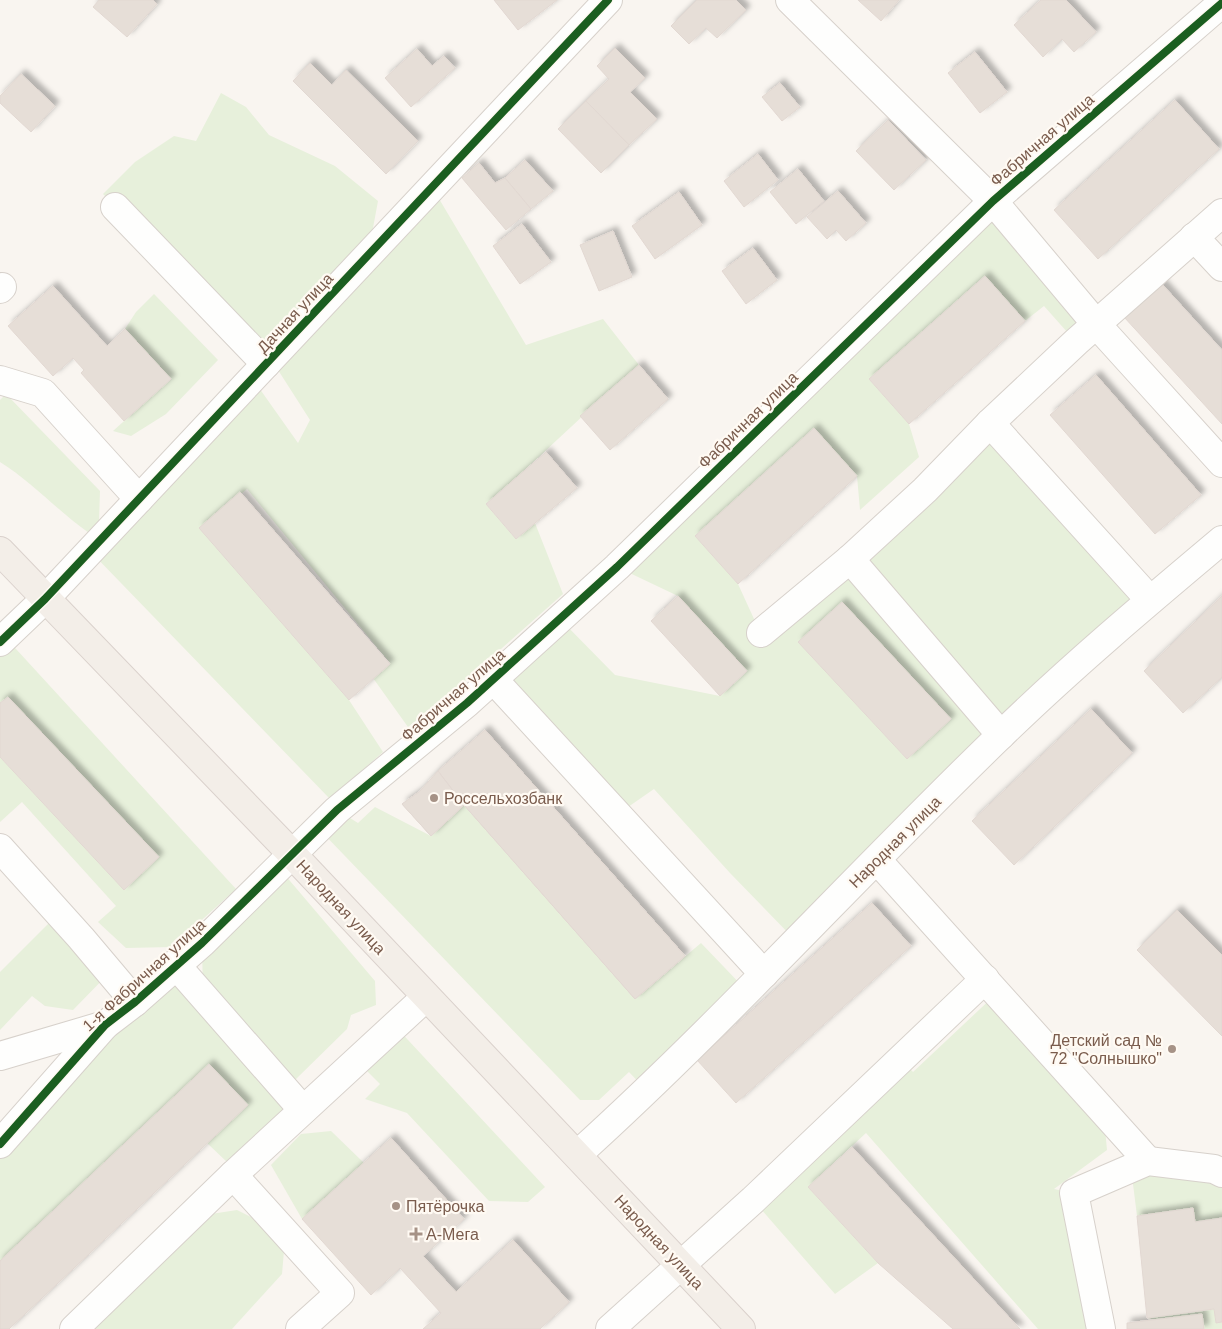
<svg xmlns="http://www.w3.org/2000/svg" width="1222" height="1329" viewBox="0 0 1222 1329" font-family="Helvetica,sans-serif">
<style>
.green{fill:#e7f0db;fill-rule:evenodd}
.building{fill:#e6ded7;stroke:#e2d8d2;filter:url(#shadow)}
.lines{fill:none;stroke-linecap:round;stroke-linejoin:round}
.minor-casing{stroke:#d7d1cb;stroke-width:30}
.major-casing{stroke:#dad1cc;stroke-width:30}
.minor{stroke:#fefefd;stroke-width:28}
.major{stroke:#f3eee8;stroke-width:28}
.cycleway-casing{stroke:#fffaf3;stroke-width:11}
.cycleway{stroke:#1b5e20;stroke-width:8}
.poi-dot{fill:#a69286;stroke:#fffaf3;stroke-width:2}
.labels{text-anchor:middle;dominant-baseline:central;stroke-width:4.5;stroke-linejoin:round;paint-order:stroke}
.street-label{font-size:16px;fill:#7a5c4d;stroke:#fffaf3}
.poi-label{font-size:16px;fill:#7a5c4d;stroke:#fffaf3;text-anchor:start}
</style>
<defs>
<filter id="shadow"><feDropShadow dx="4.5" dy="-4.5" stdDeviation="2.5" flood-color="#0004"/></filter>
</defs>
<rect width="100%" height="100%" fill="#f9f5f0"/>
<g class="green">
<path d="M 221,93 L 246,107 L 269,135 L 335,166 L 378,201 L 368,255 L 432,187 L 526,345 L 603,319 L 639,365 C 587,410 539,459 486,504 L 516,539 L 535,523 L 563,594 L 457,688 L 408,727 L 373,678 L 390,663 L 247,489 L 200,528 L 349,700 L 383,752 L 330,799 L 90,551 L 252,378 L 298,443 L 310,420 L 271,359 L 103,194 L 135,162 L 174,136 L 196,141 Z"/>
<path d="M 993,201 L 1097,325 L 1076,342 L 1044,306 L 1025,321 L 985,276 L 869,379 L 909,424 L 919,457 L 860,510 L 857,476 L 696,536 L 738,584 L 760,632 L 990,423 L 1150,600 L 796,941 L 730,873 L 654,789 L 618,814 L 493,679 L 560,619 L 615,675 L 720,696 L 747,671 L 678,596 L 617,567 ZM 842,602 L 950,719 L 907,759 L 799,642 Z"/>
<polygon points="154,294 218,360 166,414 131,436 113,431 171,379 125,329 136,312"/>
<path d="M 6,394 L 100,491 L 99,522 L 89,533 C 58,511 32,482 0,462 L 0,400 Z"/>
<polygon points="5,637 236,889 172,947 126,948 98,922 116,906 22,802 0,822 0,757 124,889 158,857 8,697 0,703 0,642"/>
<polygon points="464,805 635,999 701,943 747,991 647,1091 629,1072 599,1100 580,1100 318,828 337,810 358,823 375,807 431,836"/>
<polygon points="279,868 375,981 376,1005 351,1015 347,1029 296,1079 283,1087 295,1100 228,1163 207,1143 247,1105 209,1064 0,1261 0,1144 175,964 203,997 202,943"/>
<polygon points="52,920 110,972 73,1010 45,1006 32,996 0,1030 0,972"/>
<polygon points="997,993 1105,1129 1107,1150 1054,1189 1074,1193 1101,1329 1038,1329 866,1133 808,1187 878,1263 835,1294 753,1200 901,1059 913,1072"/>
<polygon points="395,1026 545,1187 528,1202 489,1201 407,1113 365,1099 380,1084 357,1061"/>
<polygon points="331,1131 364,1163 302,1219 271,1165 301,1134"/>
<polygon points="1131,1168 1222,1173 1222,1218 1195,1222 1193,1208 1137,1216"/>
<polygon points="237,1210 257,1220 284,1251 282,1274 232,1329 74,1329 211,1214"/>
<polygon points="1214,1309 1217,1323 1222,1322 1222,1329 1204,1329 1147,1318"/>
</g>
<g class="building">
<polygon points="99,0 153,0 157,4 127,37 93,7"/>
<polygon points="494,0 557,0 518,30"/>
<polygon points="697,0 736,0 746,10 717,38 706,28 689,44 671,26"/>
<polygon points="858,0 899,0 881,21"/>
<polygon points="1041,0 1066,0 1096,32 1074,52 1062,39 1043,57 1014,25"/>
<polygon points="615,48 645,78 630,92 657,119 629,145 586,101 609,79 597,66"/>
<polygon points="417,49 432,66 444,56 455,68 411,107 385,78"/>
<polygon points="975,52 1007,92 980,113 948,73"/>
<polygon points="310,63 332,85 346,70 418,141 386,174 293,81"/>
<polygon points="21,74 55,106 31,132 0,103 0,96"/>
<polygon points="780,83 800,107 782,121 762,97"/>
<polygon points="1175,100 1219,149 1098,259 1054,210"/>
<polygon points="586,101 629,145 601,173 558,129"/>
<polygon points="888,120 926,160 894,190 856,151"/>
<polygon points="758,154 778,180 744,207 724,181"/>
<polygon points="525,160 553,191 531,209 505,178"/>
<polygon points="479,163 495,183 505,178 531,209 506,230 462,178"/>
<polygon points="798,169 824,201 796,224 770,192"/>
<polygon points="838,191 866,223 846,241 836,230 827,239 807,217"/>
<polygon points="679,192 702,225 655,259 632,226"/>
<polygon points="522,224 551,262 520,284 493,246"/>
<polygon points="613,231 632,277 599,291 580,245"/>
<polygon points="753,248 777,280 746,304 722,271"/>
<polygon points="985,276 1025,321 909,424 869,379"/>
<polygon points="1161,283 1222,350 1222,424 1124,317"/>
<polygon points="53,286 107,346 125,329 171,379 124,421 81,373 84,370 73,358 53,376 8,326"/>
<polygon points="639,365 668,399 610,450 580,416"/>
<polygon points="1096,375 1201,495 1155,534 1050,415"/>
<polygon points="814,428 857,476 738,584 695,536"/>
<polygon points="546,452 577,488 516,539 486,504"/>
<polygon points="240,492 390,664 349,700 199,528"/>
<polygon points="678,596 747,671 720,696 651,621"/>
<polygon points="1222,596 1222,677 1183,713 1144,671"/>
<polygon points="842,602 951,719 907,759 798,642"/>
<polygon points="8,697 159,857 124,890 0,757 0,703"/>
<polygon points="1091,709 1132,753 1014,865 972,821"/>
<polygon points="485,730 685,956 635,999 464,805 431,836 402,804 419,792"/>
<polygon points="485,730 685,956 635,999 464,805 438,771"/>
<polygon points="438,771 464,805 431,836 402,804 419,792"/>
<polygon points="872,903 911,946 736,1103 697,1060"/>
<polygon points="1177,910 1222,955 1222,1036 1137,950"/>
<polygon points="209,1064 248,1105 9,1329 0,1329 0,1261"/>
<polygon points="391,1138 464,1219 423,1256 456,1292 513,1240 569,1302 540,1329 423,1329 441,1313 400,1268 371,1295 302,1219"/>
<polygon points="852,1147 1020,1329 953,1329 878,1263 808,1187"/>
<polygon points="1193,1208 1195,1222 1222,1218 1222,1322 1216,1323 1214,1309 1147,1318 1137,1216"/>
<polygon points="1202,1314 1204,1329 1127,1329 1127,1323"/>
</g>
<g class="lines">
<defs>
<g id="minor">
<polyline points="790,0 993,201 1097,325 1222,463"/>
<polyline points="115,207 266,364"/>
<polyline points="1194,237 1222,267"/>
<polyline points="0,289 2,287"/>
<polyline points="0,380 43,393 139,499"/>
<polyline points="990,423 1150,600"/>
<polyline points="850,559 1001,735"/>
<polyline points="761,633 850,559 925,490 990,423 1076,342 1222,213"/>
<polyline points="0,642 45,599 608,0"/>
<polyline points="493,679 764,974"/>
<polyline points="0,848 81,938 135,1002"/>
<polyline points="877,860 1148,1161"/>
<polyline points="175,964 303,1110"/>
<polyline points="0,1056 105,1025"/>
<polyline points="0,1144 105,1025 135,1002 202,943 337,810 467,703 617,567 993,201 1222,3"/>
<path d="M 578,1154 C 725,1021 858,873 1001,735 C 1071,667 1147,603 1222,540"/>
<polyline points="233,1175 340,1293 300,1329"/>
<polyline points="74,1329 233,1175 426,997"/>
<polyline points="610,1329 753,1200 985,979"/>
<polyline points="1101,1329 1074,1193 1148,1161 1214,1169 1222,1173"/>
</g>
<polyline id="major" points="0,551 292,854 741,1329"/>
</defs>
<use href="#minor" class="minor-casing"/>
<use href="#major" class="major-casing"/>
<use href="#minor" class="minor"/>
<use href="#major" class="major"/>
<defs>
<g id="cycleway">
<polyline points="0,642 45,599 608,0"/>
<polyline points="0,1144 105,1025 135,1002 202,943 337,810 467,703 617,567 993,201 1222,3"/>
</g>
</defs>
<use href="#cycleway" class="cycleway-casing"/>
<use href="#cycleway" class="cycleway"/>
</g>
<g class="poi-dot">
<circle cx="434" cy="798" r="5"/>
<circle cx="1172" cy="1049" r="5"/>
<circle cx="396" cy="1206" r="5"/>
<path d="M413.5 1226.5h5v5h5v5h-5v5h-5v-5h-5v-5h5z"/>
</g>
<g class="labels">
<g class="street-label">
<text transform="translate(1042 140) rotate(-41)">Фабричная улица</text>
<text transform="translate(295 313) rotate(-47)">Дачная улица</text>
<text transform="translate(748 420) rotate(-44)">Фабричная улица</text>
<text transform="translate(453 695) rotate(-41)">Фабричная улица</text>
<text transform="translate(895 842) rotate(-45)">Народная улица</text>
<text transform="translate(341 907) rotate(47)">Народная улица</text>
<text transform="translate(144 975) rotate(-42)">1-я Фабричная улица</text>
<text transform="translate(659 1242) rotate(47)">Народная улица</text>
</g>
<g class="poi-label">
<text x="444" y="798">Россельхозбанк</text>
<text x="1162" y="1040" text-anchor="end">Детский сад №<tspan x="1162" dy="18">72 "Солнышко"</tspan></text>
<text x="406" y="1206">Пятёрочка</text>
<text x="426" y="1234">А-Мега</text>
</g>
</g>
</svg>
